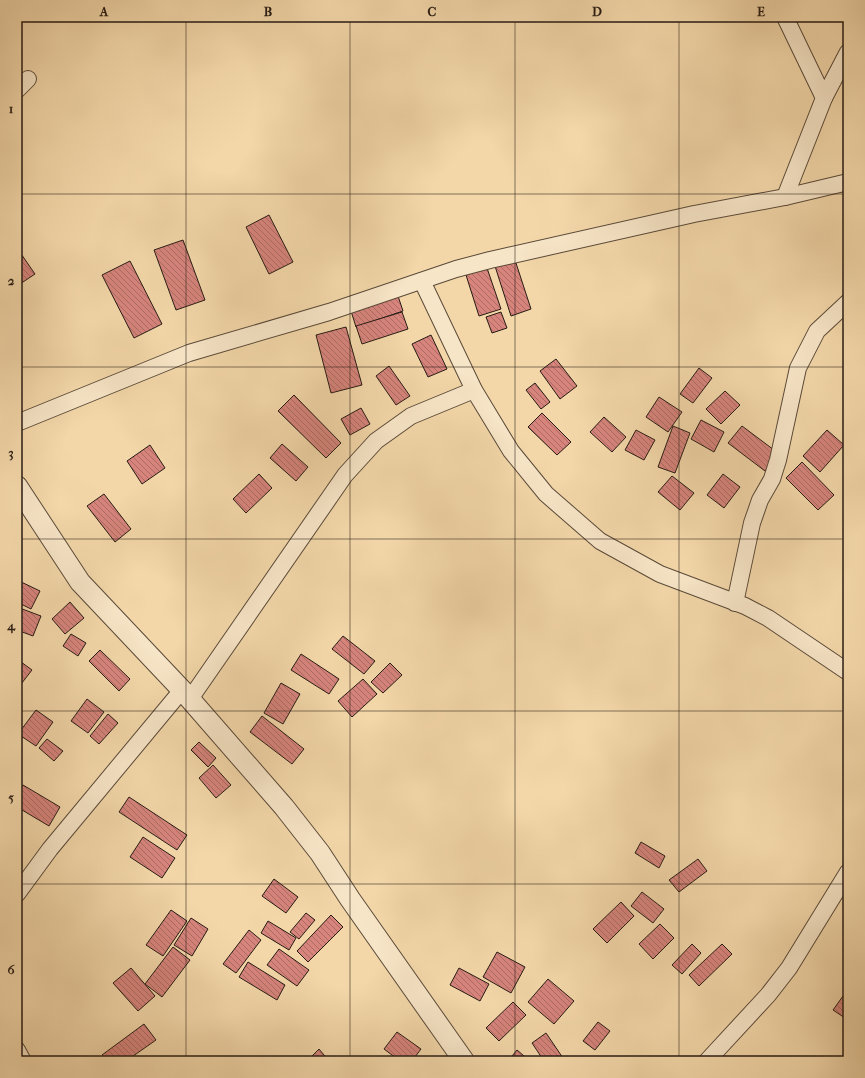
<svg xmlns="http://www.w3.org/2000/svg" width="865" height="1078" viewBox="0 0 865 1078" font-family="'IM FELL French Canon',serif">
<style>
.building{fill:url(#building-back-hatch);stroke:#271b14}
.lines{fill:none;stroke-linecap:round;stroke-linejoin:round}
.minor-casing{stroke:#5a4a39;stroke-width:18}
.tertiary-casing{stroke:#5a4a39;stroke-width:22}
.minor{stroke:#f7e5c7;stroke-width:16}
.tertiary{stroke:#f7e5c7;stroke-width:20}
.grid{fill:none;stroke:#271b14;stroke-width:1;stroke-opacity:0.55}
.neatline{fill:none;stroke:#271b14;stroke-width:1.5}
.grid-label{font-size:13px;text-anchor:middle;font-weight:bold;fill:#271b14}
</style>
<defs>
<pattern id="building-back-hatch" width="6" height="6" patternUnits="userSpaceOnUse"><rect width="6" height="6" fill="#d6847c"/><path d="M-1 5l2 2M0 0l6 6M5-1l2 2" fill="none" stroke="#ae6b64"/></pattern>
</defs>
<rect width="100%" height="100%" fill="#f3d7a9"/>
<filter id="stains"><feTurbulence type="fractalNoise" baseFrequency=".005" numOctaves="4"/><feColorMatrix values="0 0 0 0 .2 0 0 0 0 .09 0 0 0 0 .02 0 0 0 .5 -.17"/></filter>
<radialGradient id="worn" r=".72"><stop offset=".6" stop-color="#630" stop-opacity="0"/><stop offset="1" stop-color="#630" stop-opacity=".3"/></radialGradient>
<g class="building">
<polygon points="269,215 293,262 269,274 246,227"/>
<polygon points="183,240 205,300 176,310 154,250"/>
<polygon points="17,248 35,274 17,286"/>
<polygon points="514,257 531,309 511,316 494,263"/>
<polygon points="130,261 162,324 134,338 102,275"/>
<polygon points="487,268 501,309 479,316 466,275"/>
<polygon points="398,296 403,311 356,327 351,311"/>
<polygon points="402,312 408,329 362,344 356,326"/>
<polygon points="501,312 507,328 492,333 486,317"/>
<polygon points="346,327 362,385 331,393 316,335"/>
<polygon points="431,335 447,369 428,377 412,344"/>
<polygon points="556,359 577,386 560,399 540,371"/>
<polygon points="389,366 410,396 396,405 376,376"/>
<polygon points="699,368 712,378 693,403 680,394"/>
<polygon points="535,383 550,402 541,409 526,390"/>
<polygon points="725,391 740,405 721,424 706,409"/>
<polygon points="294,395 341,443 326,458 278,411"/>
<polygon points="659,397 682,412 668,432 646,417"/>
<polygon points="361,408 370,424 350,435 341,419"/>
<polygon points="542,413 571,442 557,455 528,427"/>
<polygon points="604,417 626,437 612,452 590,432"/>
<polygon points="701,420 724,432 714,452 691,439"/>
<polygon points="673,426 690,433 675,473 658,467"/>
<polygon points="742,426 778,453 765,471 728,443"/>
<polygon points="636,430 655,440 644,460 625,450"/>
<polygon points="827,430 844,445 820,472 803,456"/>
<polygon points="282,444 308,467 296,481 270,458"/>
<polygon points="150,445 165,468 142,484 127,461"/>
<polygon points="802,462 834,495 818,510 786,478"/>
<polygon points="259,474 272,488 246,513 233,499"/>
<polygon points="723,474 740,487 724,508 707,495"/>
<polygon points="672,476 694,493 680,510 658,492"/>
<polygon points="104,494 131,529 115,542 87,506"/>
<polygon points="17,580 40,591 31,609 17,602"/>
<polygon points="70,602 84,618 65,634 52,619"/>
<polygon points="17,607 41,616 33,636 17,630"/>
<polygon points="71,634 86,643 78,656 63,646"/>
<polygon points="343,636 375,661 364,674 332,649"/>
<polygon points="100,650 130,679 119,691 89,661"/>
<polygon points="301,654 339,679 329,694 291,670"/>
<polygon points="17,659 32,670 18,688 17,688"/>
<polygon points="390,663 402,675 383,693 371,682"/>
<polygon points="363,679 377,694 352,717 338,701"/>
<polygon points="281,683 300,694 283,724 264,713"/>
<polygon points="87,699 104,712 88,733 71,721"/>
<polygon points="36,710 53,722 36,746 18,734"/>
<polygon points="108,714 118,723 99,744 90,736"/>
<polygon points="262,716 304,749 292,764 250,732"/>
<polygon points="47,739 63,751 54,761 39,748"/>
<polygon points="199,742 216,758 208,767 191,750"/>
<polygon points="213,765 231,785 216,798 199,778"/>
<polygon points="23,785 60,807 49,826 17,807 17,795"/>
<polygon points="129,797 187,835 177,850 119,812"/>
<polygon points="143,837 175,858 162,878 130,857"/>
<polygon points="641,842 665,856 659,868 635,853"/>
<polygon points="698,859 707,871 679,892 669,880"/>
<polygon points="274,879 298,897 286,913 262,896"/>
<polygon points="642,892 664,909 653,923 631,906"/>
<polygon points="621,902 634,916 607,943 593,929"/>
<polygon points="171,910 187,921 163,956 146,945"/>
<polygon points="306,913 315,920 299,939 290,932"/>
<polygon points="331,915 343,927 308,962 297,951"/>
<polygon points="191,918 208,929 192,956 174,945"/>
<polygon points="268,921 296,938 289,950 261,933"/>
<polygon points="660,924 674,938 653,959 639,944"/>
<polygon points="249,930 261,940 236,973 223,964"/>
<polygon points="692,944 701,953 682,974 672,965"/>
<polygon points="722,944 732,954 699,986 689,975"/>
<polygon points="173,947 190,960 162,997 145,984"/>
<polygon points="279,949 309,970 297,986 267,965"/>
<polygon points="497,952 525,967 511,993 483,977"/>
<polygon points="248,962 285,985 277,1000 239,977"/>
<polygon points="131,968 155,996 138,1011 113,983"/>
<polygon points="459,968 489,984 480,1001 450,985"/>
<polygon points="548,979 574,1001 554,1024 528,1002"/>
<polygon points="848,989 848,1020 833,1010"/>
<polygon points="513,1002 526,1015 499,1041 486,1028"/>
<polygon points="598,1022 610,1031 595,1050 583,1041"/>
<polygon points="144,1024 156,1040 126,1061 106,1061 102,1055"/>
<polygon points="397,1032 421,1049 412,1061 400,1061 384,1049"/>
<polygon points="546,1033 565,1061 544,1061 532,1043"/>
<polygon points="319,1049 329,1061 307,1061"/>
<polygon points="517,1050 530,1061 508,1061"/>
</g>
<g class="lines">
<defs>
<g id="minor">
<polyline points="785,17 824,98"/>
<polyline points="17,90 28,79"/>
<polyline points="785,197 824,98 848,52"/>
<polyline points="422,281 474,390 511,451 546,494 600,541 660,574 745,606 768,618 848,672"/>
<polyline points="17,423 189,353 329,312 456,269 490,260 694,214 785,197 848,182"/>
<polyline points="735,603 752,523 760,500 772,479 778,460 798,368 817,331 848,302"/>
<polyline points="190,699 345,475 376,441 411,416 474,390"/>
<polyline points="17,894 50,849 182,690"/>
<polyline points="17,1050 23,1061"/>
<polyline points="707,1061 768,995 789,968 848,872"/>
</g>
<polyline id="tertiary" points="17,486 80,582 182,690 284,807 320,853 350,899 464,1061"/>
</defs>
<use href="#minor" class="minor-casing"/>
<use href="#tertiary" class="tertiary-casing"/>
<use href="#minor" class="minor"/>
<use href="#tertiary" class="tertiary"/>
</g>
<path class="grid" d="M 186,17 L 186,1061M 350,17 L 350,1061M 515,17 L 515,1061M 679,17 L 679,1061M 17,194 L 848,194M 17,367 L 848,367M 17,539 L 848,539M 17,711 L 848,711M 17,884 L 848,884"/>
<rect width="865" height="1078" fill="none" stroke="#f3d7a9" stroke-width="44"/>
<rect x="22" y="22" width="821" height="1034" class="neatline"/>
<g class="grid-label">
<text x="104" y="16">A</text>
<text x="268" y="16">B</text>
<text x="432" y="16">C</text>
<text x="597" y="16">D</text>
<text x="761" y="16">E</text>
<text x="11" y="113">1</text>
<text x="11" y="285">2</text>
<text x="11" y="457">3</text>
<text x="11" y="630">4</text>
<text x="11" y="802">5</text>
<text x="11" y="974">6</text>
</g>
<rect width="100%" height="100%" filter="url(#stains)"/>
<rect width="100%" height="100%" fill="url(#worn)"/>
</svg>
